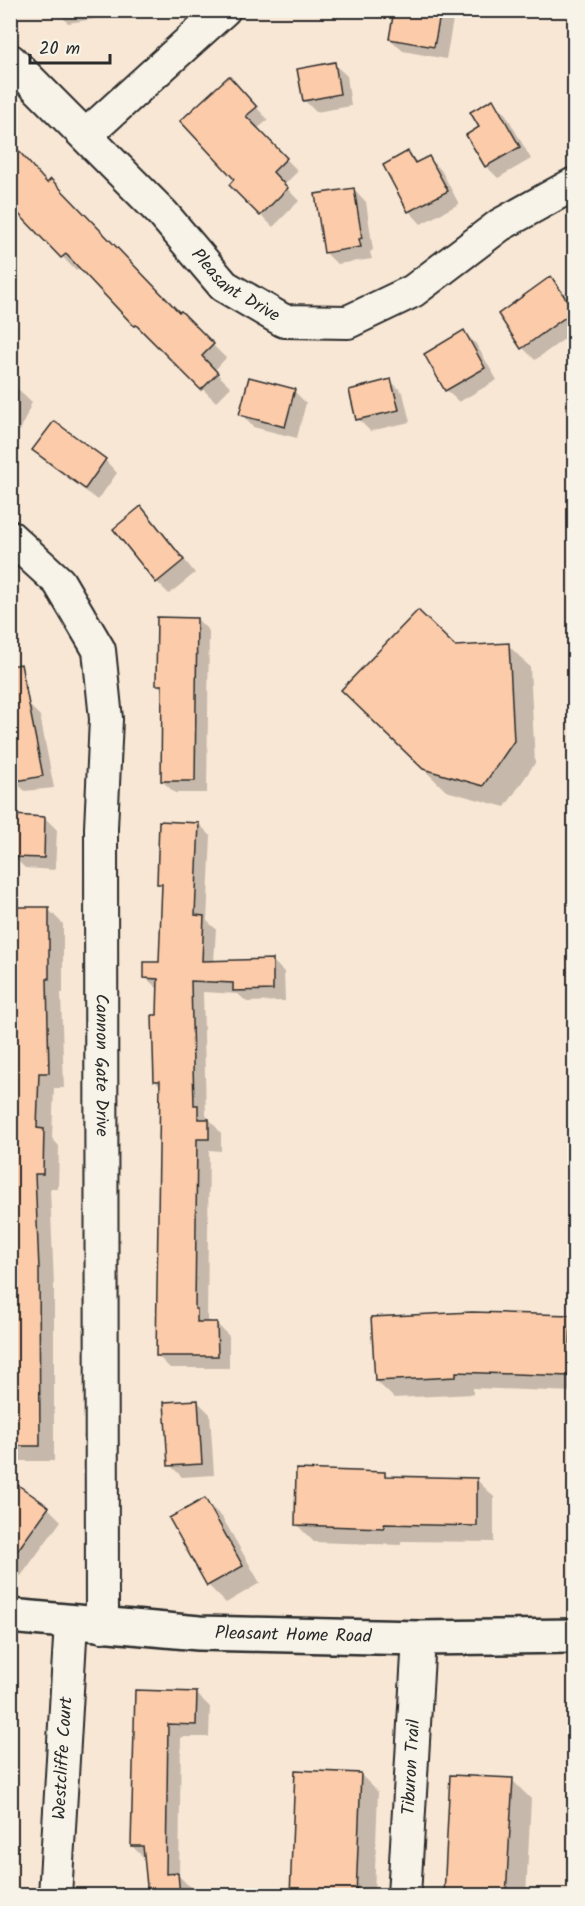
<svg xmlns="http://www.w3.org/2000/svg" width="585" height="1906" viewBox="0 0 585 1906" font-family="Kalam,sans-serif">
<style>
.shadow{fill:#0003}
.building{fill:#fcccaa;stroke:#2b2b2b;stroke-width:1.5}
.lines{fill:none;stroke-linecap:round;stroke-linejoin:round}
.minor-casing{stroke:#2b2b2b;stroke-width:36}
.secondary-casing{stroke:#2b2b2b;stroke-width:38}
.minor{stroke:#f7f3e8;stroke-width:32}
.secondary{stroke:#f7f3e8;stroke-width:33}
.labels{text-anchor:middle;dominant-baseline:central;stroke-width:4.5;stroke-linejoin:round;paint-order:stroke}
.street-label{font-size:18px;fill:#2b2b2b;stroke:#f7f3e8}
</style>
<rect width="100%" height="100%" fill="#f8e7d5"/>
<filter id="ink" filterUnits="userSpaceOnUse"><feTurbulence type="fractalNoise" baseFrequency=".0167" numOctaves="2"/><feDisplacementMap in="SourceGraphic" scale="12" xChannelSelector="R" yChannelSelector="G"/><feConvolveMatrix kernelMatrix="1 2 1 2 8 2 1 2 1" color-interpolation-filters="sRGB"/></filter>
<g filter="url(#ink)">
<g class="shadow">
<polygon points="56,10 128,10 128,14 68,23"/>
<polygon points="395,10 451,10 454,14 446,59 403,51 390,39"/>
<polygon points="334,64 347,76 351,106 316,112 304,100"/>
<polygon points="574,84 574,113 570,85"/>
<polygon points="241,90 268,120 257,129 298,171 284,185 299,201 273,227 231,185 236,179"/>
<polygon points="492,101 505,113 531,159 498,178 486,166 468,135 481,128"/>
<polygon points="10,141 48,184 226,358 214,371 231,387 216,402 150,338 149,339 80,267 76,271 19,212 10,198"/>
<polygon points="408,153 418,163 429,158 441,170 459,204 421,224 409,211"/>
<polygon points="354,189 366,202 373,250 370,252 372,259 337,264 325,252"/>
<polygon points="551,278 563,291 574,307 574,332 535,360 523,348"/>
<polygon points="464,332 476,344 497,380 459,402 446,390"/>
<polygon points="391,381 403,393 410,422 370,431 358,419"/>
<polygon points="10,386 19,390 32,402 20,431 10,427"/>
<polygon points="294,391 306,403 297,438 253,427 241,414"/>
<polygon points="54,423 105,460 117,473 98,500 46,462 34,450"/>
<polygon points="141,508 153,520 195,573 169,594 157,582"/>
<polygon points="197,619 209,631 207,793 175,793 162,781 163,690 158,685"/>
<polygon points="508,645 530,667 535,763 505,807 446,791 365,712 454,647"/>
<polygon points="28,704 40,716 54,788 25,791 12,779"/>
<polygon points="45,818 57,830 55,870 25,868 13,856"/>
<polygon points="199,824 211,836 207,921 216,929 214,962 272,960 284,972 285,1001 247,1002 238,994 203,992 206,1115 221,1133 221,1151 209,1150 207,1320 217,1324 229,1336 229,1368 170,1368 158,1356 161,1087 155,1080 159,990 145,977 160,963 164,889 158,883"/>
<polygon points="48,909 63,924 63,993 61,993 64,1088 54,1088 52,1138 59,1146 58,1189 50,1189 54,1285 54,1461 20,1461 10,1451 10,930 16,930"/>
<polygon points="472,1313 574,1317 574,1392 473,1388 473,1394 394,1398 376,1381"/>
<polygon points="197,1401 210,1414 214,1475 182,1477 170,1465"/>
<polygon points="385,1473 389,1478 476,1479 494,1497 494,1542 401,1541 401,1545 314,1542 297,1525"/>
<polygon points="19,1487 48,1508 61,1521 21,1576 10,1568 10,1498"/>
<polygon points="204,1500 222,1517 260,1583 226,1603 208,1585"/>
<polygon points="137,1692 196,1693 210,1707 209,1737 181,1737 179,1876 191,1888 192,1896 149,1896 146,1860 132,1846"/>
<polygon points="568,1711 574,1712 574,1756 566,1747"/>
<polygon points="361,1775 378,1792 374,1896 291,1896"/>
<polygon points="512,1780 531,1799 526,1896 445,1896"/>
</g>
<g class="building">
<polygon points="394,10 441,10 434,47 389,39"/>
<polygon points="335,62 340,94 303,101 297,69"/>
<polygon points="229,76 257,107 246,116 287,158 273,172 288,188 260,216 229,185 234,179 180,121"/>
<polygon points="493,99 520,147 485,167 466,135 479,127 470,112"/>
<polygon points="10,141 47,183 51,179 179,312 181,311 214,344 202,356 218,373 201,390 136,325 134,326 66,254 61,258 10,205"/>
<polygon points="408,151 415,163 429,156 448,191 408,212 383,165"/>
<polygon points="354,188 362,238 359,239 361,247 324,253 315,194"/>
<polygon points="551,276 574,311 521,349 498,314"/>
<polygon points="464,330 485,368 445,391 424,354"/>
<polygon points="249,377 295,389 285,427 239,415"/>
<polygon points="391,379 399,410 356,420 349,390"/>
<polygon points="54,421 106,459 85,489 32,450"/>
<polygon points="141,506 184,560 156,583 113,529"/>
<polygon points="418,610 455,646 509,643 514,741 483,786 423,769 341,690"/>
<polygon points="157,617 197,618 195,781 161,781 162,685 156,685"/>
<polygon points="21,664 43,776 22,780 10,780 10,666"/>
<polygon points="13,815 45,817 44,858 12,857"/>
<polygon points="159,821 199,823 195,915 204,916 202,961 273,959 273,990 233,991 233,983 191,981 194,1105 198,1105 198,1119 209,1119 209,1139 197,1139 195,1309 197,1309 197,1322 217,1322 218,1356 156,1356 160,1081 154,1081 152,1015 157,1015 158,979 144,978 144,962 159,962 162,884 157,884"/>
<polygon points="15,907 49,907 49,979 47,979 49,1073 39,1073 37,1128 44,1129 43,1174 35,1174 39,1269 40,1446 10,1446 10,929 14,929"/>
<polygon points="472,1312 571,1315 569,1376 456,1372 456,1377 375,1381 371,1317"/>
<polygon points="198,1400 202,1464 168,1466 164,1402"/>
<polygon points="296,1469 385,1472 385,1476 477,1478 477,1526 384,1524 384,1528 295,1525"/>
<polygon points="18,1485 49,1507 10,1561 10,1495"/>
<polygon points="205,1498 243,1566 207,1586 169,1518"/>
<polygon points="135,1690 197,1692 196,1725 168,1724 166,1874 178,1873 180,1896 148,1896 143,1846 131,1846"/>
<polygon points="295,1770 361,1773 356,1896 290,1896"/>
<polygon points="450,1775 513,1778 506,1896 444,1896"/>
</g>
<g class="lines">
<defs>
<g id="minor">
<path id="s1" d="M 10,60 L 163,214 L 224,286 L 284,321 L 348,322 L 413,291 L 500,225 L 574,184"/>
<polyline points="86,135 224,10"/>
<path id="s2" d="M 10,537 L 59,582 L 99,650 L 106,719 L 101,828 L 102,1626"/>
<path id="s3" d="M 55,1896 L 71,1622"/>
<path id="s4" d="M 404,1896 L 419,1638"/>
</g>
<g id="secondary">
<path id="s5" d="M 10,1616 L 199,1633 L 419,1638 L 574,1636"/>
</g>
</defs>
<use href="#minor" class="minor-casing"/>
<use href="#secondary" class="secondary-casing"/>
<use href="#minor" class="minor"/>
<use href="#secondary" class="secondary"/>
</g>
</g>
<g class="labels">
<g class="street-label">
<text stroke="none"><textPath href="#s1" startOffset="320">Pleasant Drive</textPath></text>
<text stroke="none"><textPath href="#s2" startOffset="561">Cannon Gate Drive</textPath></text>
<text stroke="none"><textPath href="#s5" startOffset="284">Pleasant Home Road</textPath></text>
<text stroke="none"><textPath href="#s3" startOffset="138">Westcliffe Court</textPath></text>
<text stroke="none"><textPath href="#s4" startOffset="129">Tiburon Trail</textPath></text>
</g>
</g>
<rect width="585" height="1906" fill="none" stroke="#f7f3e8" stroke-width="36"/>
<rect x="18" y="18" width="549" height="1870" fill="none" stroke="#2b2b2b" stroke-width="2" filter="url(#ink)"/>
<path d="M30 54v9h80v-9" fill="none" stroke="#2b2b2b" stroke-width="3"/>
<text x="39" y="54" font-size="18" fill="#2b2b2b" stroke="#f7f3e8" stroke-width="4.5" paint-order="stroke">20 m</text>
</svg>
